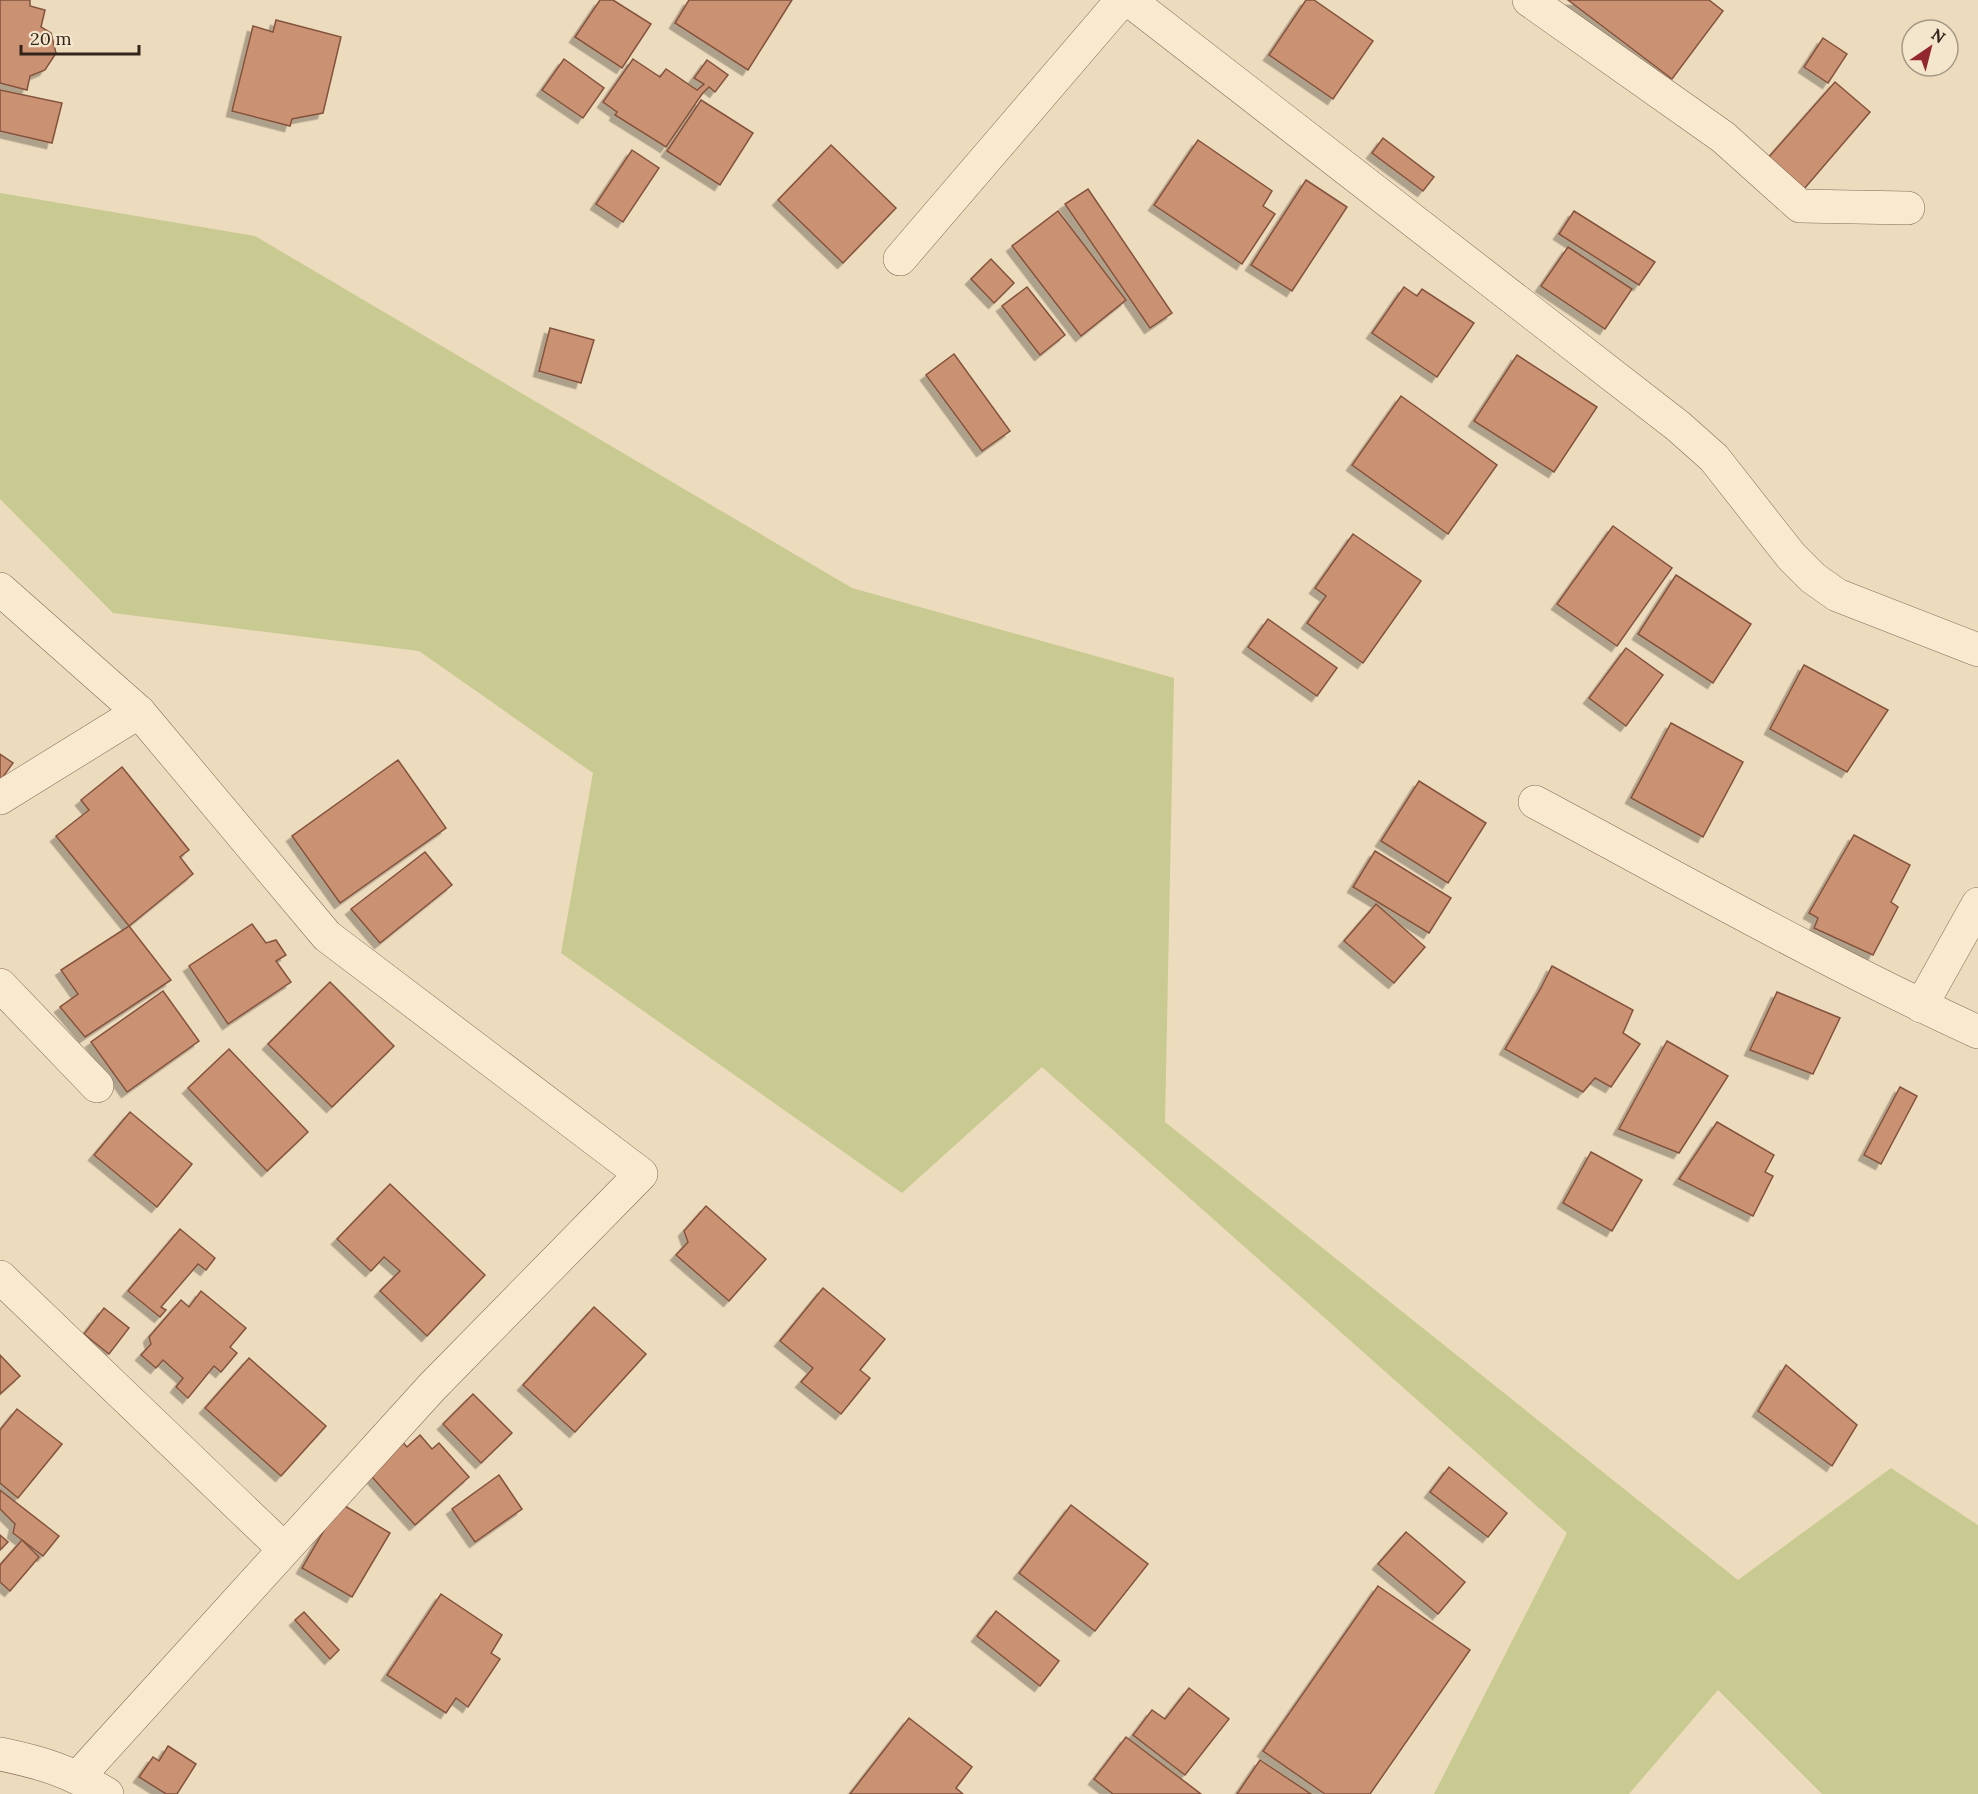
<svg xmlns="http://www.w3.org/2000/svg" width="1978" height="1794" viewBox="0 0 1978 1794" font-family="Lora,serif">
<style>
.green{fill:#c8ca91}
.building{fill:#cb9173;stroke:#83533d;stroke-width:1.5;filter:url(#shadow)}
.lines{fill:none;stroke-linecap:round;stroke-linejoin:round}
.minor-casing{stroke:#846b56;stroke-width:34}
.minor{stroke:#f8e9cf;stroke-width:33}
</style>
<defs>
<filter id="shadow"><feDropShadow dx="-5.5" dy="5.5" stdDeviation="0" flood-color="#0004"/></filter>
</defs>
<rect width="100%" height="100%" fill="#eddbbd"/>
<polygon class="green" points="0,193 255,236 852,588 1174,678 1165,1122 1738,1580 1891,1468 1978,1525 1978,1794 1822,1794 1718,1690 1629,1794 1434,1794 1567,1533 1042,1067 902,1193 561,953 593,773 419,651 113,613 0,499"/>
<g class="building">
<polygon points="0,0 30,0 30,6 45,10 41,27 51,33 56,53 45,70 30,76 27,90 0,83"/>
<polygon points="600,0 613,0 651,24 622,68 575,37"/>
<polygon points="689,0 792,0 748,70 675,23"/>
<polygon points="1306,0 1314,0 1373,41 1333,99 1269,55"/>
<polygon points="1568,0 1709,0 1723,11 1672,79"/>
<polygon points="276,20 341,37 323,113 292,119 290,126 232,111 253,26 273,32"/>
<polygon points="1823,38 1847,54 1828,83 1804,67"/>
<polygon points="564,59 604,88 583,118 542,90"/>
<polygon points="633,59 660,77 666,69 697,90 704,84 694,78 707,60 728,75 715,92 709,87 702,94 666,147 615,115 617,112 603,102"/>
<polygon points="1835,82 1870,112 1804,189 1768,158"/>
<polygon points="0,90 62,103 52,143 0,131"/>
<polygon points="701,100 753,133 720,185 667,151"/>
<polygon points="1383,138 1434,177 1423,191 1372,153"/>
<polygon points="1198,140 1272,191 1263,206 1275,214 1242,264 1154,205"/>
<polygon points="831,145 896,208 843,263 778,200"/>
<polygon points="632,150 659,168 623,222 596,204"/>
<polygon points="1306,180 1347,207 1292,291 1251,265"/>
<polygon points="1088,189 1172,313 1150,328 1065,204"/>
<polygon points="1058,211 1126,300 1081,336 1012,246"/>
<polygon points="1574,211 1655,262 1639,285 1559,234"/>
<polygon points="1568,247 1632,289 1605,329 1541,286"/>
<polygon points="991,259 1014,283 994,303 971,279"/>
<polygon points="1027,287 1065,335 1040,355 1002,306"/>
<polygon points="1404,287 1417,296 1422,289 1474,323 1437,377 1372,333"/>
<polygon points="550,328 594,340 581,383 539,371"/>
<polygon points="954,354 1010,431 982,451 926,375"/>
<polygon points="1517,355 1597,407 1554,472 1474,421"/>
<polygon points="1401,396 1497,465 1448,534 1352,465"/>
<polygon points="1613,526 1672,568 1617,646 1557,604"/>
<polygon points="1353,534 1421,581 1363,663 1307,623 1326,596 1315,588"/>
<polygon points="1676,575 1751,624 1713,683 1638,634"/>
<polygon points="1268,619 1337,668 1317,696 1248,647"/>
<polygon points="1626,648 1663,675 1626,726 1589,698"/>
<polygon points="1804,665 1888,710 1847,772 1770,729"/>
<polygon points="1671,723 1743,762 1703,837 1631,798"/>
<polygon points="0,754 13,763 0,781"/>
<polygon points="398,760 446,828 340,903 292,836"/>
<polygon points="122,767 189,850 180,857 193,874 129,926 56,836 89,810 81,800"/>
<polygon points="1419,781 1486,823 1448,883 1381,841"/>
<polygon points="1854,835 1910,865 1891,902 1898,907 1873,955 1814,928 1818,918 1809,913"/>
<polygon points="1375,851 1451,898 1429,933 1353,887"/>
<polygon points="425,852 452,885 380,943 351,909"/>
<polygon points="1376,904 1425,947 1394,983 1344,941"/>
<polygon points="252,924 266,943 276,940 286,955 276,961 291,982 228,1024 189,966"/>
<polygon points="129,926 171,980 85,1037 60,1007 78,994 61,970"/>
<polygon points="1552,966 1633,1010 1623,1033 1640,1044 1611,1087 1595,1078 1583,1092 1505,1049 1541,988"/>
<polygon points="330,982 394,1046 332,1107 268,1044"/>
<polygon points="163,991 199,1041 127,1092 91,1042"/>
<polygon points="1777,992 1840,1018 1813,1074 1750,1050"/>
<polygon points="1667,1041 1728,1076 1679,1153 1619,1129"/>
<polygon points="229,1049 308,1132 267,1171 188,1088"/>
<polygon points="1900,1087 1917,1096 1881,1164 1864,1155"/>
<polygon points="130,1112 192,1164 157,1207 94,1155"/>
<polygon points="1717,1122 1774,1155 1765,1172 1773,1176 1753,1216 1679,1179"/>
<polygon points="1591,1152 1642,1180 1612,1231 1563,1203"/>
<polygon points="390,1184 485,1275 427,1336 380,1291 400,1271 384,1257 371,1271 337,1239"/>
<polygon points="706,1206 766,1259 729,1301 676,1255 688,1242 684,1231"/>
<polygon points="180,1229 215,1258 206,1270 198,1264 161,1307 166,1310 160,1317 128,1291"/>
<polygon points="823,1288 885,1339 860,1370 870,1378 841,1414 801,1382 813,1368 780,1341"/>
<polygon points="201,1291 246,1328 230,1347 237,1353 221,1372 214,1366 188,1398 176,1387 183,1378 163,1360 156,1368 141,1355 151,1344 149,1337 181,1300 189,1307"/>
<polygon points="594,1307 646,1354 575,1432 523,1385"/>
<polygon points="104,1308 129,1328 109,1354 84,1334"/>
<polygon points="0,1355 20,1376 0,1394"/>
<polygon points="249,1358 326,1426 281,1476 205,1408"/>
<polygon points="1786,1365 1857,1425 1832,1466 1758,1411"/>
<polygon points="473,1394 512,1433 481,1463 443,1424"/>
<polygon points="17,1409 62,1444 18,1498 0,1483 0,1430"/>
<polygon points="420,1435 432,1449 439,1443 469,1477 415,1525 364,1468 399,1438 407,1447"/>
<polygon points="1449,1467 1507,1513 1488,1537 1430,1492"/>
<polygon points="499,1475 522,1509 475,1542 452,1509"/>
<polygon points="0,1490 59,1536 43,1556 13,1533 15,1524 0,1509"/>
<polygon points="340,1503 390,1533 352,1597 302,1568"/>
<polygon points="1071,1505 1148,1564 1095,1631 1019,1573"/>
<polygon points="1406,1532 1465,1582 1438,1614 1378,1564"/>
<polygon points="0,1535 8,1542 0,1550"/>
<polygon points="22,1540 39,1557 10,1591 0,1582 0,1565"/>
<polygon points="1378,1586 1470,1650 1370,1794 1325,1794 1263,1751"/>
<polygon points="441,1594 502,1635 491,1653 500,1659 468,1707 456,1698 446,1713 387,1675"/>
<polygon points="996,1611 1059,1661 1040,1686 977,1636"/>
<polygon points="304,1612 339,1650 330,1659 295,1620"/>
<polygon points="1189,1688 1229,1719 1185,1775 1133,1735 1152,1710 1165,1719"/>
<polygon points="909,1718 972,1767 956,1788 963,1794 850,1794"/>
<polygon points="1126,1737 1201,1794 1113,1794 1094,1779"/>
<polygon points="168,1746 196,1764 177,1794 166,1794 139,1777 153,1757 159,1761"/>
<polygon points="1260,1760 1311,1794 1237,1794"/>
</g>
<g class="lines">
<defs>
<g id="minor">
<polyline points="1129,0 1678,426 1714,458 1791,556 1813,578 1837,595 1978,650"/>
<polyline points="1529,0 1723,137 1800,206 1908,208"/>
<polyline points="900,259 1122,0"/>
<polyline points="0,589 139,712 327,936 641,1174 432,1387 78,1777"/>
<polyline points="0,798 139,712"/>
<path d="M 1535,802 C 1681,880 1827,963 1978,1032"/>
<polyline points="0,985 97,1086"/>
<polyline points="1921,1006 1978,904"/>
<polyline points="0,1277 284,1549"/>
<path d="M 0,1754 C 43,1763 69,1771 107,1794"/>
</g>
</defs>
<use href="#minor" class="minor-casing"/>
<use href="#minor" class="minor"/>
</g>
<g transform="translate(1930 48) rotate(35)"><circle r="28" fill="#f4e6cc" stroke="#a79985" stroke-width="1.5"/>
<path d="M0-4.5L10 22L0 15L-10 22Z" fill="#922730"/>
<text y="-9" font-size="16" font-weight="bold" text-anchor="middle" fill="#33251b">N</text>
</g>
<path d="M21 45v9h118v-9" fill="none" stroke="#33251b" stroke-width="3"/>
<text x="30" y="45" font-size="18" fill="#33251b" stroke="#f4e6cc" stroke-width="4.5" paint-order="stroke">20 m</text>
</svg>
